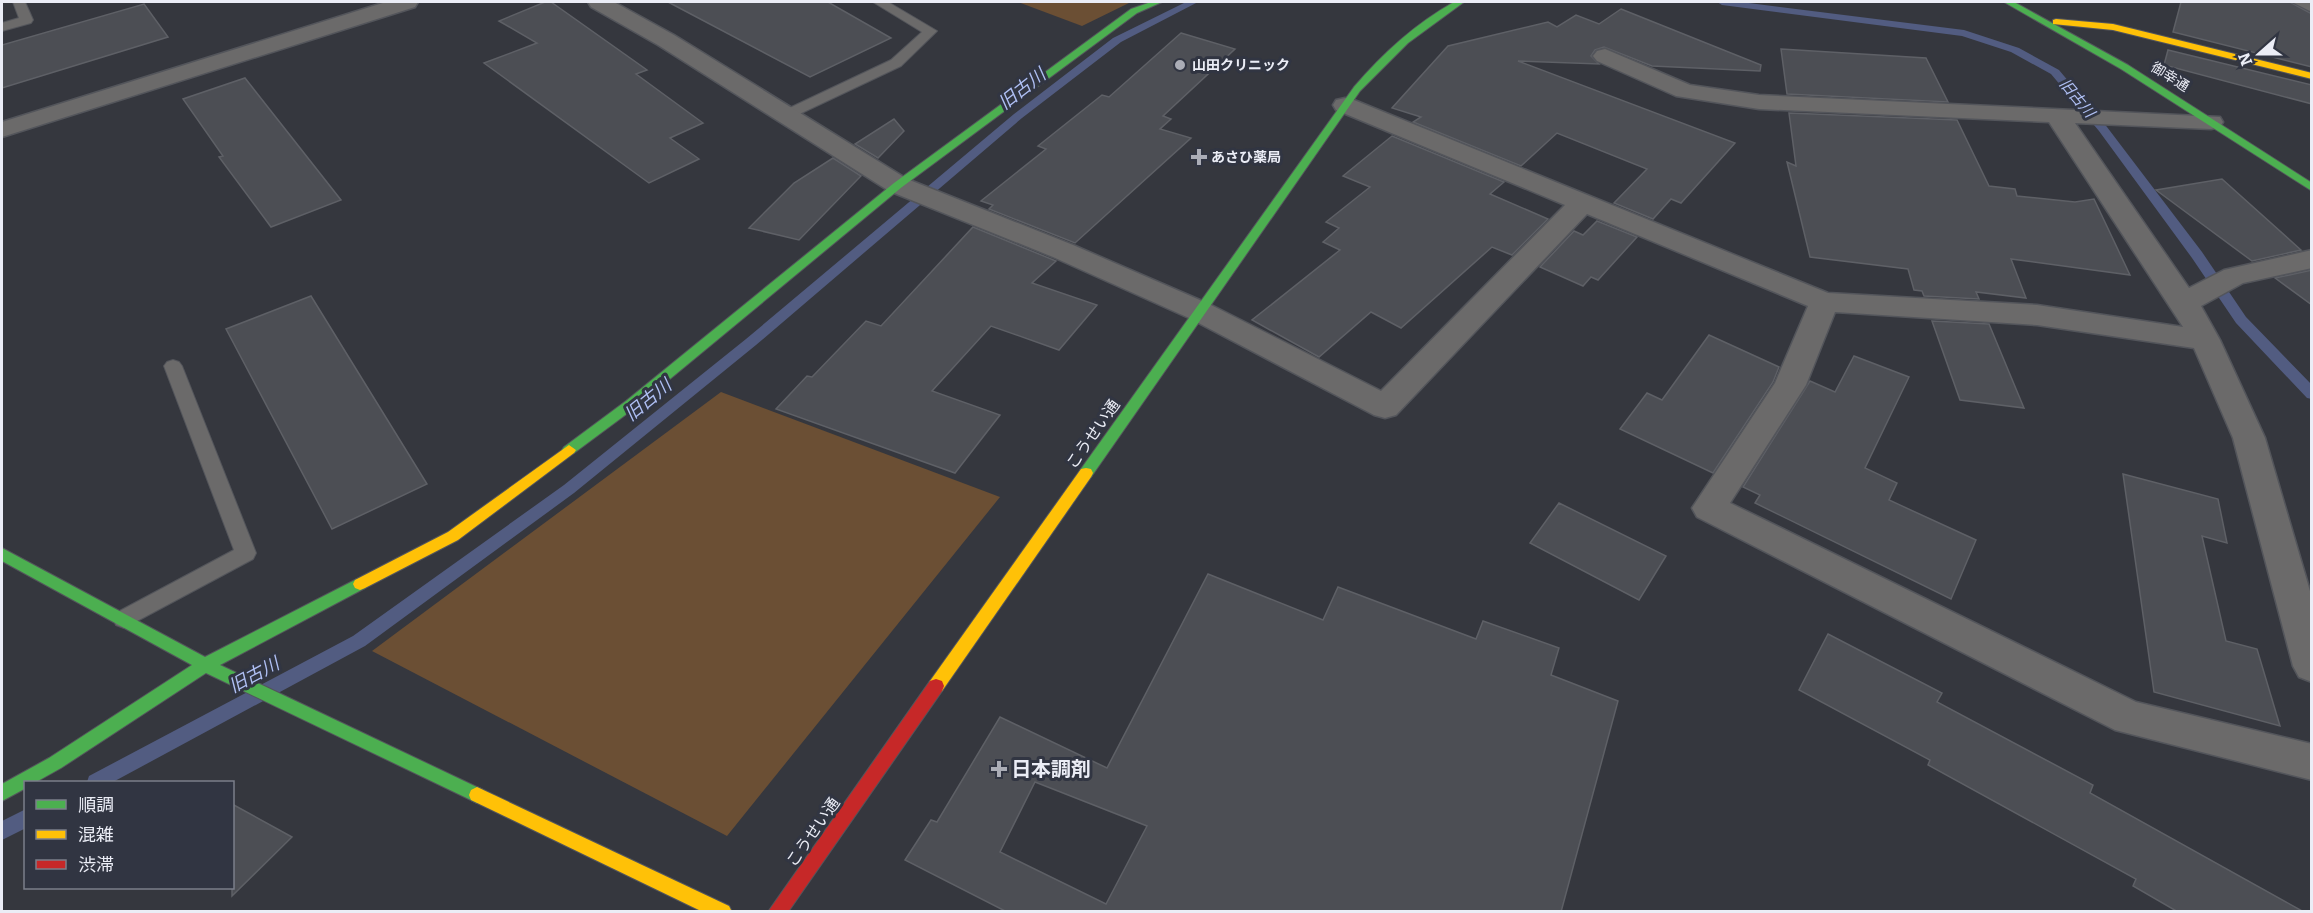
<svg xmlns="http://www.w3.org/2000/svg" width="2313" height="913" viewBox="0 0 2313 913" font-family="Bitter,'Noto Sans JP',serif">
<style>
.green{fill:#6b4f34}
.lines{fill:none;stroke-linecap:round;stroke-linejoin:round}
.stream{fill:#525c81;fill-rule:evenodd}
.building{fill:#4c4e54;stroke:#5e6066;stroke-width:1.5;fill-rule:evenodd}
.lane-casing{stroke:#53555b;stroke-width:2}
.street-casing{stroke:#53555b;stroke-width:3}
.fast-casing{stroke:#53555b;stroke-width:2}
.slow-casing{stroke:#53555b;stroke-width:2}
.jam-casing{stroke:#53555b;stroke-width:2}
.lane{fill:#6b6a6a;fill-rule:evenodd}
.street{fill:#6b6a6a;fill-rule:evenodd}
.fast{fill:#4caf50;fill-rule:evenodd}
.slow{fill:#ffc107;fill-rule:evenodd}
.jam{fill:#c62828;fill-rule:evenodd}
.poi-dot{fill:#abadb6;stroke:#313542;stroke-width:2}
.labels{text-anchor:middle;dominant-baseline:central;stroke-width:6;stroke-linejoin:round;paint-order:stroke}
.far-poi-label{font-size:14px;font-weight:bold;fill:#ebedf6;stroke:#313542;text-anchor:start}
.far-street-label{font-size:14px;fill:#ebedf6;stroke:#313542}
.far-water-label{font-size:15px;font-style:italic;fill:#afbff3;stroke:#313542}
.street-label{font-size:16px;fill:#ebedf6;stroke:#313542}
.water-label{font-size:18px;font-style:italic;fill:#afbff3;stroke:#313542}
.near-poi-label{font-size:20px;font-weight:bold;fill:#ebedf6;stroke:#313542;text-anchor:start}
</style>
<rect width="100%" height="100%" fill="#35373e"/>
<g class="green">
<polygon points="1018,2 1131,2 1082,26"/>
<polygon points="721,392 1000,497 727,836 372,651"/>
</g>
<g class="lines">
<g class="stream">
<polygon points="1186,2 1198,2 1121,42 1022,118 756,345 574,493 365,646 113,782 87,782 89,776 353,636 564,485 746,339 1014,114 1113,38"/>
<polygon points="1717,2 1741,2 1964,30 2019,48 2059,70 2107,127 2202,252 2246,317 2312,385 2312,399 2307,398 2236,323 2192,258 2099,131 2051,74 2011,52 1962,36 1722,5"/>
<polygon points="26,809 26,828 2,840 2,821"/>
</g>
</g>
<g class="building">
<polygon points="545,2 551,2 647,70 636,74 703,123 670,138 699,159 649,183 484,63 537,43 499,21"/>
<polygon points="668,2 828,2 891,38 810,77"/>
<polygon points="2181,2 2290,2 2312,14 2312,67 2173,32"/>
<polygon points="144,4 168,37 2,88 2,45"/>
<polygon points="1621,9 1761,65 1760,71 1652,66 1604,47 1595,50 1591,56 1599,64 1518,61 1735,143 1681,203 1671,199 1653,219 1614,203 1647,169 1557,133 1521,166 1413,122 1421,117 1392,108 1448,46 1548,22 1557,27 1576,15 1599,24"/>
<polygon points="1181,33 1235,49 1163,116 1171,119 1160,129 1191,138 1075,243 989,209 993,205 981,201 1046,149 1038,146 1102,95 1109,97"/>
<polygon points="1781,49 1926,58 1948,102 1787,94"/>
<polygon points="2168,50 2312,85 2312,104 2164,65"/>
<polygon points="245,78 341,200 271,227 219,157 223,156 183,99"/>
<polygon points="1789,113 1957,120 1989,186 2015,189 2017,196 2075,202 2094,199 2130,275 2011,259 2026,298 1976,292 1979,299 1924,296 1922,291 1914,290 1908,269 1810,257 1787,162 1796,166"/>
<polygon points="894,119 904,131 878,158 855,144"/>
<polygon points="1392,136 1504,182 1490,194 1548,219 1512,255 1492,247 1401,328 1371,312 1319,357 1252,320 1340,250 1323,242 1339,228 1326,222 1370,187 1343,176"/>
<polygon points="833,158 861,176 799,240 749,228 794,183"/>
<polygon points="2222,179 2301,250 2252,261 2156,190"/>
<polygon points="1597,221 1637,237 1598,280 1591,277 1583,286 1540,267 1574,231 1583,235"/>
<polygon points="973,227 1056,261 1032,283 1097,305 1059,350 991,326 932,391 1000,415 955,473 776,409 807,376 812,377 866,321 881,326"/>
<polygon points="2312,270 2312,305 2275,278"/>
<polygon points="311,296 427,484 332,529 226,329"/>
<polygon points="1932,321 1989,324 2024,408 1960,400"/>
<polygon points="1709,335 1779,367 1773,382 1713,473 1620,429 1647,393 1662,400"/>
<polygon points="1854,356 1909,377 1865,468 1897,483 1889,500 1976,540 1951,599 1755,503 1760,495 1743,487 1810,381 1835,392"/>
<polygon points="2123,474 2218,499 2227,543 2202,536 2226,641 2257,649 2280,726 2154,692"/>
<polygon points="1559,503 1666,556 1639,600 1530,543"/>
<path d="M 1208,574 L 1323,620 L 1338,587 L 1476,639 L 1483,621 L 1559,648 L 1551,675 L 1618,701 L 1561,912 L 1007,912 L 905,860 L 931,820 L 937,822 L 1000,717 L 1107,768 ZM 1035,782 L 1147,826 L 1106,904 L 1000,852 Z"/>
<polygon points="1828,634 1942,693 1937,702 2093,785 2090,793 2304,912 2178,912 2133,886 2136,879 1928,765 1930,760 1799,690"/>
<polygon points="232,804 292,837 232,896"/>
</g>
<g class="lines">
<defs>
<g id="lane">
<polygon points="13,2 25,2 33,20 31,23 2,31 2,23 19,18"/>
<polygon points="873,2 888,2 937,31 901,66 791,118 781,118 779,115 781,112 891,60 922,32"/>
<polygon points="2292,2 2312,3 2312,12"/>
<polygon points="173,360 179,362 182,366 256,553 253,559 124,628 116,625 113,619 116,613 234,550 164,366 167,362"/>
</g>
<g id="street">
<polygon points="386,2 418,2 415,7 2,137 2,122"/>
<polygon points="588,2 614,2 674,35 907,179 1073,245 1209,304 1381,391 1565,205 1336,110 1333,105 1336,100 1345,98 1354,100 1828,293 2037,305 2183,327 2049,122 1759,109 1676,96 1597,61 1593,56 1597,51 1605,49 1690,85 1759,95 2220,117 2223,122 2220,127 2211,129 2075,123 2189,288 2224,270 2312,250 2312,268 2243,283 2201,306 2220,340 2265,438 2312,598 2312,682 2299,677 2293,666 2233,438 2194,348 2037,325 1835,312 1806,385 1730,503 2136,702 2312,744 2312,780 2115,730 1697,517 1692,508 1775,383 1808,306 1587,214 1396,415 1385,418 1374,415 1189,318 1053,257 889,191 658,45 591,7"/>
</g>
<g id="fast">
<polygon points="1151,2 1162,2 1137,13 902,187 636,407 574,453 564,453 562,450 564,447 626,401 894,183 1131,9"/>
<path d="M 1454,2 L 1464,2 L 1408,43 L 1360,91 L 1091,477 L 1081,477 L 1079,473 L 1081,469 L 1354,87 C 1383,53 1415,24 1454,2 Z"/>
<polygon points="2004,2 2014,2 2128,65 2312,183 2312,191 2121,69"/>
<polygon points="2,548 205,657 355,580 360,578 365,580 367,584 365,588 220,665 483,790 485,795 483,800 477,803 471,800 206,673 61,768 36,782 26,782 26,788 2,801 2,784 49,758 192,665 2,561"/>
</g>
<g id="slow">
<polygon points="2056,19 2113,24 2312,73 2312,79 2113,30 2053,24 2053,20"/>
<polygon points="569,445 576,450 574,453 458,540 365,588 360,590 355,588 353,584 355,580 448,532"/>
<polygon points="1086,468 1091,469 1093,473 1091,477 942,691 936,693 930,691 928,686 930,681 1081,469"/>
<polygon points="477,787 729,906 732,912 703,912 471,800 469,795 471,790"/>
</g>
<polygon id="jam" points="936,679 942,681 944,686 942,691 788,912 768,912 930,681"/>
</defs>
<use href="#lane" class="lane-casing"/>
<use href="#street" class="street-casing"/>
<use href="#fast" class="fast-casing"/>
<use href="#slow" class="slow-casing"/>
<use href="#jam" class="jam-casing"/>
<use href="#lane" class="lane"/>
<use href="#street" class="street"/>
<use href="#fast" class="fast"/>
<use href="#slow" class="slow"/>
<use href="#jam" class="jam"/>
</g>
<g class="poi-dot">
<circle cx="1180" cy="65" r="6"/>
<path d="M1196 148h6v6h6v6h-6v6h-6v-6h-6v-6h6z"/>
<path d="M996 760h6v6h6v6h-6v6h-6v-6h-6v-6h6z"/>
</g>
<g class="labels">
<g class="far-poi-label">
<text x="1192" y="65">山田クリニック</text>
<text x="1211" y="157">あさひ薬局</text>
</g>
<g class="far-street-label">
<text transform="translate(2170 77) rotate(32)">御幸通</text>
</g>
<g class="far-water-label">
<text transform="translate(2077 98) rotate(50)">旧古川</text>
</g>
<g class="street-label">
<text transform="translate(1093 434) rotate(-55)">こうせい通</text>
<text transform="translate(813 832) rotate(-55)">こうせい通</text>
</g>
<g class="water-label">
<text transform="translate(1022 89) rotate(-38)">旧古川</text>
<text transform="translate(648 400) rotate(-39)">旧古川</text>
<text transform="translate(254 675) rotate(-28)">旧古川</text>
</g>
<g class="near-poi-label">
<text x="1011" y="769">日本調剤</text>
</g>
</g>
<rect width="2313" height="913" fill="none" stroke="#ebedf6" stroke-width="6"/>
<rect x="24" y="781" width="210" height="108" fill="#313542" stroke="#7b7f8a" stroke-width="1.5"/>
<rect x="36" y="800" width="30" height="9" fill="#4caf50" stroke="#7b7f8a" stroke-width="1.5"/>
<text x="78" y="811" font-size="18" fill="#ebedf6">順調</text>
<rect x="36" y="830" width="30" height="9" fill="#ffc107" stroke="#7b7f8a" stroke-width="1.5"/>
<text x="78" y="841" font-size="18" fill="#ebedf6">混雑</text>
<rect x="36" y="860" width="30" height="9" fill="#c62828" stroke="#7b7f8a" stroke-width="1.5"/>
<text x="78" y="871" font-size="18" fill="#ebedf6">渋滞</text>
<g transform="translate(2259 54) rotate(249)" stroke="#313542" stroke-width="4.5" paint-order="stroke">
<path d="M0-4.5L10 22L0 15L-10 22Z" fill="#ebedf6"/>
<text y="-9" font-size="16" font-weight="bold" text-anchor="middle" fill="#ebedf6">N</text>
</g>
</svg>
